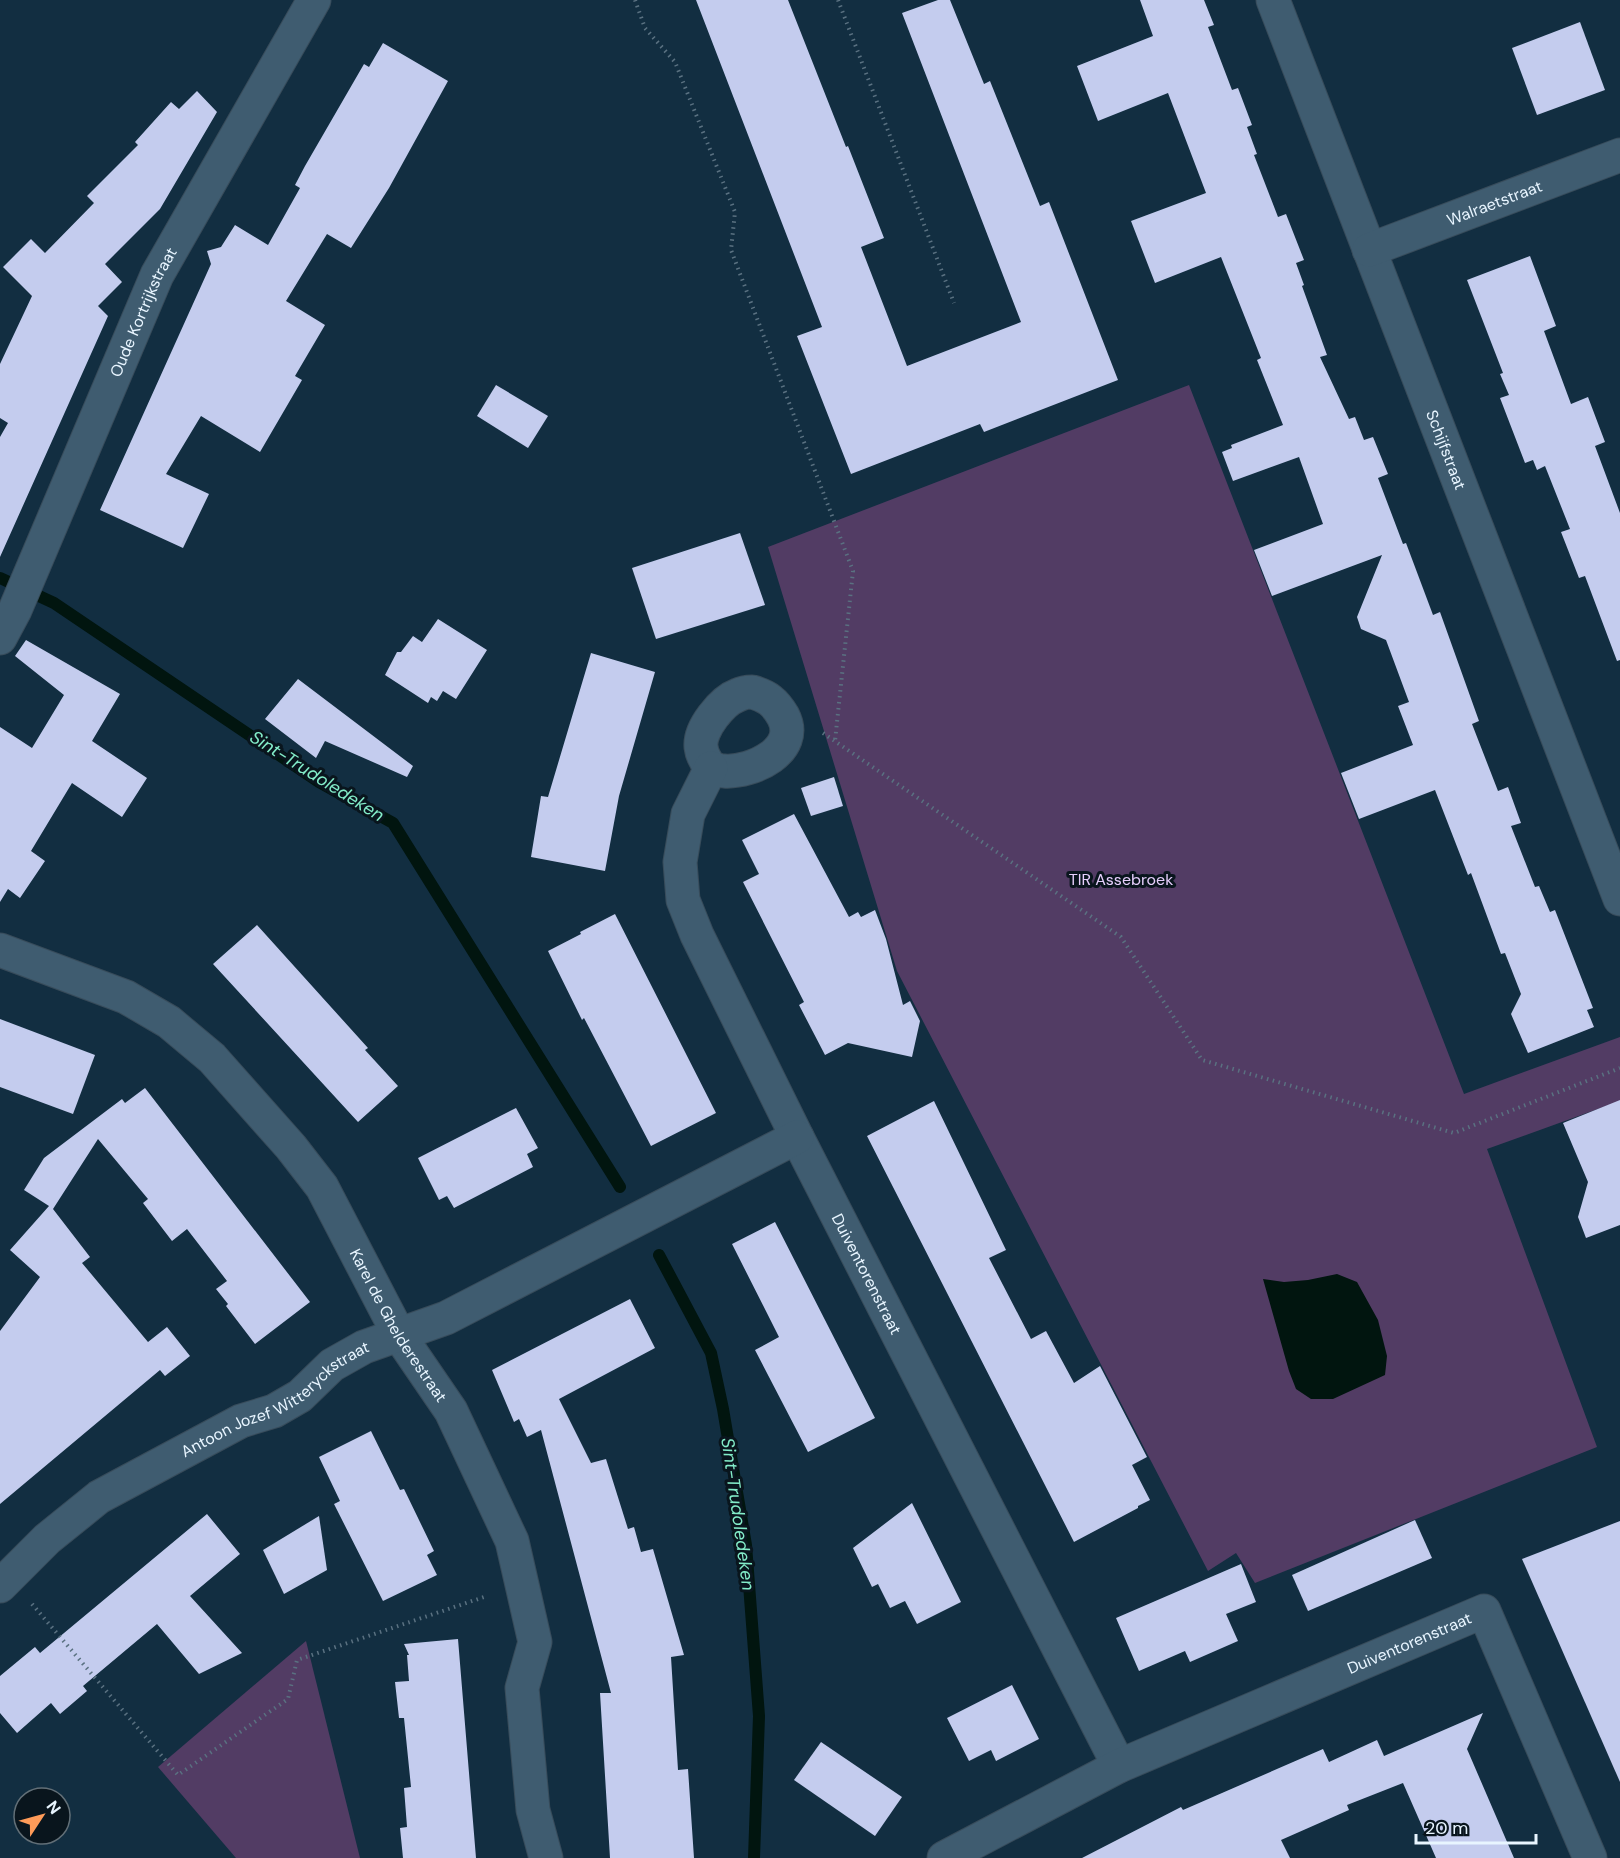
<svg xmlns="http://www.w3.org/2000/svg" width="1620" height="1858" viewBox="0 0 1620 1858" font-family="'DM Sans',sans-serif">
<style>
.green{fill:#523c64}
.water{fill:#01150f}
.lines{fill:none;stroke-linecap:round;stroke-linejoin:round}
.stream{stroke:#01150f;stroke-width:12}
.building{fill:#c4ccee}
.minor-casing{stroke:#384c5b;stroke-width:35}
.path{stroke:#5a7181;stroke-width:4;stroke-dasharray:1.5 4.5;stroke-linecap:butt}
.minor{stroke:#3f5c70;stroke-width:33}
.labels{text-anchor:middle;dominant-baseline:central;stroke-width:6;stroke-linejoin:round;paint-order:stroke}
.street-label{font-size:16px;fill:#e8f5ff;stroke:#09151d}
.park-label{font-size:16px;fill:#e6cefc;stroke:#09151d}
.water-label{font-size:18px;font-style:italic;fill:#83ecc9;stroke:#09151d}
</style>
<rect width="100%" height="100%" fill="#122e41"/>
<g class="green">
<polygon points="1189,385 1464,1094 1620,1037 1620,1101 1487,1149 1597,1447 1255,1583 1236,1553 1208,1571 897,971 768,547"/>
<polygon points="306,1641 360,1858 236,1858 158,1767"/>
</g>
<polygon class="water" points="1337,1274 1357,1282 1378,1320 1387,1356 1385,1375 1333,1399 1311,1399 1296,1389 1289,1371 1263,1279 1284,1282 1308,1280"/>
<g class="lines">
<g class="stream">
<polyline points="0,578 54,603 319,782 393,823 620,1187"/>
<polyline points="659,1255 711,1353 723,1409 746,1545 759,1716 754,1858"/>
</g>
</g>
<g class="building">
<polygon points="696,0 788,0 846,147 848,146 884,238 861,247 907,366 1021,322 902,13 938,0 950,0 984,84 990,81 1040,206 1049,202 1118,380 984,432 980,424 851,474 797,336 822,327"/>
<polygon points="1140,0 1204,0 1214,25 1208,27 1232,90 1238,88 1252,125 1247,127 1257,154 1254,155 1278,217 1286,214 1304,260 1296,263 1304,285 1302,286 1327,355 1320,357 1349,419 1355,417 1364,440 1373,437 1388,474 1378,478 1403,544 1406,543 1433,615 1440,612 1479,721 1472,724 1498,791 1508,787 1521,823 1511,826 1535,887 1539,886 1550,912 1555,910 1593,1008 1587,1010 1594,1027 1528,1053 1511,1014 1521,994 1505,953 1501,954 1471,873 1468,875 1435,790 1359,819 1341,773 1413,745 1398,706 1409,702 1386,640 1361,629 1357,617 1382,555 1272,596 1254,550 1323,524 1299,457 1233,481 1222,452 1232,448 1231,445 1283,425 1257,360 1261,358 1221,257 1155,283 1131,221 1206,193 1168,93 1098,121 1077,66 1153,36"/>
<polygon points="1580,22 1605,90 1537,115 1512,48"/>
<polygon points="383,43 448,81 389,188 351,248 327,234 286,301 325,325 295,376 302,380 260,452 201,416 166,474 209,494 183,548 100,510 211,264 207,251 221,247 235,225 268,245 300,188 295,185 305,166 364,64 369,67"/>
<polygon points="197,91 217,112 160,209 105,264 122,282 98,306 108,316 0,557 0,437 8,423 0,418 0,364 32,296 3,267 31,239 45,253 94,203 87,196 138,145 135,142 171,102 179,109"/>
<polygon points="1530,256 1556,326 1544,331 1571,404 1588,397 1605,442 1595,446 1620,513 1620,660 1617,661 1585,576 1579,578 1561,532 1570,529 1545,466 1537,470 1533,460 1525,463 1500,398 1509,395 1500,374 1503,373 1467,280"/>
<polygon points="496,385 548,416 528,448 477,416"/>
<polygon points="740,533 765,605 656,639 632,568"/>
<polygon points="438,619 487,650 456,699 443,691 437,701 431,697 428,703 385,675 397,652 401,652 413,636 422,642"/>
<polygon points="26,640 120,694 92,741 147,778 122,817 72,783 31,851 45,861 20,898 8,889 0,902 0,727 32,748 64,695 15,656"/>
<polygon points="591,653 655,672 619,796 605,871 531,857 541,796 548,797"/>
<polygon points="298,679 413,766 407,777 325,741 316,758 265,719"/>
<polygon points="834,777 843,806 811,816 801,788"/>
<polygon points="794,814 849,917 858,912 861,917 875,910 886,939 903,1005 910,1001 920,1021 912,1057 848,1043 825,1055 799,1005 804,1002 743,882 759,874 742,840"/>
<polygon points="615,914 716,1113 651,1146 584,1018 582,1020 548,951 581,934 580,932"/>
<polygon points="257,925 368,1048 365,1050 398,1086 358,1122 213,964"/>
<polygon points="0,1019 95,1055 73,1114 0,1087"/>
<polygon points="145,1088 310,1302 255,1344 226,1306 228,1304 216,1289 227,1281 187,1229 172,1241 143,1203 148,1199 98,1139 53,1209 90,1257 82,1263 148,1342 167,1327 190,1356 165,1376 160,1370 0,1504 0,1331 40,1277 10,1250 49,1206 24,1190 44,1158 122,1099 125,1103"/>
<polygon points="1620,1100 1620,1225 1586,1238 1578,1217 1588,1182 1563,1123"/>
<polygon points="934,1101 1006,1250 989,1258 1031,1339 1046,1331 1074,1383 1100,1366 1147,1457 1132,1465 1150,1500 1138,1506 1138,1508 1074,1542 867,1136"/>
<polygon points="516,1108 538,1148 527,1154 533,1167 454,1208 447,1196 439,1200 418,1158"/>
<polygon points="775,1222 875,1418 808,1452 755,1350 779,1337 732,1244"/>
<polygon points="630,1299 655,1348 559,1399 591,1463 606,1459 628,1529 634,1527 641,1552 653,1549 684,1655 671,1657 678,1770 688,1769 694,1858 610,1858 600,1693 611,1693 541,1430 527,1437 519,1419 514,1422 492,1370"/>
<polygon points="371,1431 400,1490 404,1489 434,1551 427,1555 437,1575 383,1601 334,1504 340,1501 319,1457"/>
<polygon points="912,1503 961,1602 917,1624 905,1601 890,1608 878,1584 872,1587 853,1548"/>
<polygon points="207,1514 240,1554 190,1596 242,1653 199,1674 157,1624 83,1686 87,1691 60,1714 51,1703 17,1733 0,1713 0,1676 35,1647 40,1653"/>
<polygon points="319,1516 327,1570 284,1594 263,1550"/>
<polygon points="1415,1520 1432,1558 1308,1611 1292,1575"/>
<polygon points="1620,1521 1620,1782 1522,1559"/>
<polygon points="1241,1564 1256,1602 1226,1614 1238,1641 1190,1662 1185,1651 1139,1671 1116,1618"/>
<polygon points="458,1639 476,1858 403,1858 400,1828 407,1827 404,1788 411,1787 404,1718 399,1718 395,1682 409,1681 407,1655 409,1655 404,1644"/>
<polygon points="1012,1685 1039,1739 996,1761 991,1750 969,1761 947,1718"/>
<polygon points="1483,1713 1467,1749 1514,1858 1436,1858 1403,1783 1347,1805 1349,1810 1281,1840 1290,1858 1082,1858 1181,1807 1183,1810 1323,1749 1329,1762 1377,1740 1384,1756"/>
<polygon points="821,1742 902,1797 875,1836 794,1780"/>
</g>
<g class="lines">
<defs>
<g id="minor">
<path id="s1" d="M 1273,0 L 1620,899"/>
<path id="s2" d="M 1369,250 L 1620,155"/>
<path id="s3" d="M 0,638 L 15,610 L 157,275 L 314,0"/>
<path d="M 752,692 C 767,696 775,702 783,716 C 801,750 752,773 724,771 C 720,771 715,769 711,768 C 706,762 702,755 701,747 C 699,729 722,701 738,695 C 742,693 747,692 752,692 Z"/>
<path id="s4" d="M 711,768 L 688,814 L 680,862 L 683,900 L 697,935 L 797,1137 L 1119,1766"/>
<path id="s5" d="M 0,950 L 126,997 L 169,1022 L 212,1058 L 291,1147 L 322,1187 L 399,1335 L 451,1411 L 512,1541 L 535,1642 L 522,1688 L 533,1810 L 546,1858"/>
<path id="s6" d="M 0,1586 L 47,1539 L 99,1497 L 241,1421 L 274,1411 L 300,1396 L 332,1365 L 364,1347 L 446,1318 L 797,1137"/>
<path id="s7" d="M 944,1858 L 1119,1766 L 1484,1611 L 1590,1858"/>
</g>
</defs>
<use href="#minor" class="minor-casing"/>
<g class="path">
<polyline points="635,0 645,28 675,62 735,212 731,250 853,571 835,741"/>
<polyline points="838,0 954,303"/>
<polyline points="823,733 1121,937 1202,1060 1454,1133 1620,1068"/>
<polyline points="32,1604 178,1775 288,1699 297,1660 487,1596"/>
</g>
<use href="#minor" class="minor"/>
</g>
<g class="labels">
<g class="street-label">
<text stroke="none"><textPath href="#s2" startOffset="134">Walraetstraat</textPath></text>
<text stroke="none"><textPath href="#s3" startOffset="356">Oude Kortrijkstraat</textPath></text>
<text stroke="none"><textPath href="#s1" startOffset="482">Schijfstraat</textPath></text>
<text stroke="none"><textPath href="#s4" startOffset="555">Duiventorenstraat</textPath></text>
<text stroke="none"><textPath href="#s5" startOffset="568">Karel de Ghelderestraat</textPath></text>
<text stroke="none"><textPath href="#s6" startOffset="336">Antoon Jozef Witteryckstraat</textPath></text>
<text stroke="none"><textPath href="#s7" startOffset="513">Duiventorenstraat</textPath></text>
</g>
<g class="park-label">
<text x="1121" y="879">TIR Assebroek</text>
</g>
<g class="water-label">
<text transform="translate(317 776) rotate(32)">Sint-Trudoledeken</text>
<text transform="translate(738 1514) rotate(82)">Sint-Trudoledeken</text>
</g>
</g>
<g transform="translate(42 1816) rotate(54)"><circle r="28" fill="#09151d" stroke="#626f77" stroke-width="1.5"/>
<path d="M0-4.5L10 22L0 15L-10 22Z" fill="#fe9b59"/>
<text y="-9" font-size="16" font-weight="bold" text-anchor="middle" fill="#e8f5ff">N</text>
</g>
<path d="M1416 1834v9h120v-9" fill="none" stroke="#e8f5ff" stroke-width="3"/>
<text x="1425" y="1834" font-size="18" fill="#e8f5ff" stroke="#09151d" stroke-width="4.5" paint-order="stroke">20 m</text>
</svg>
